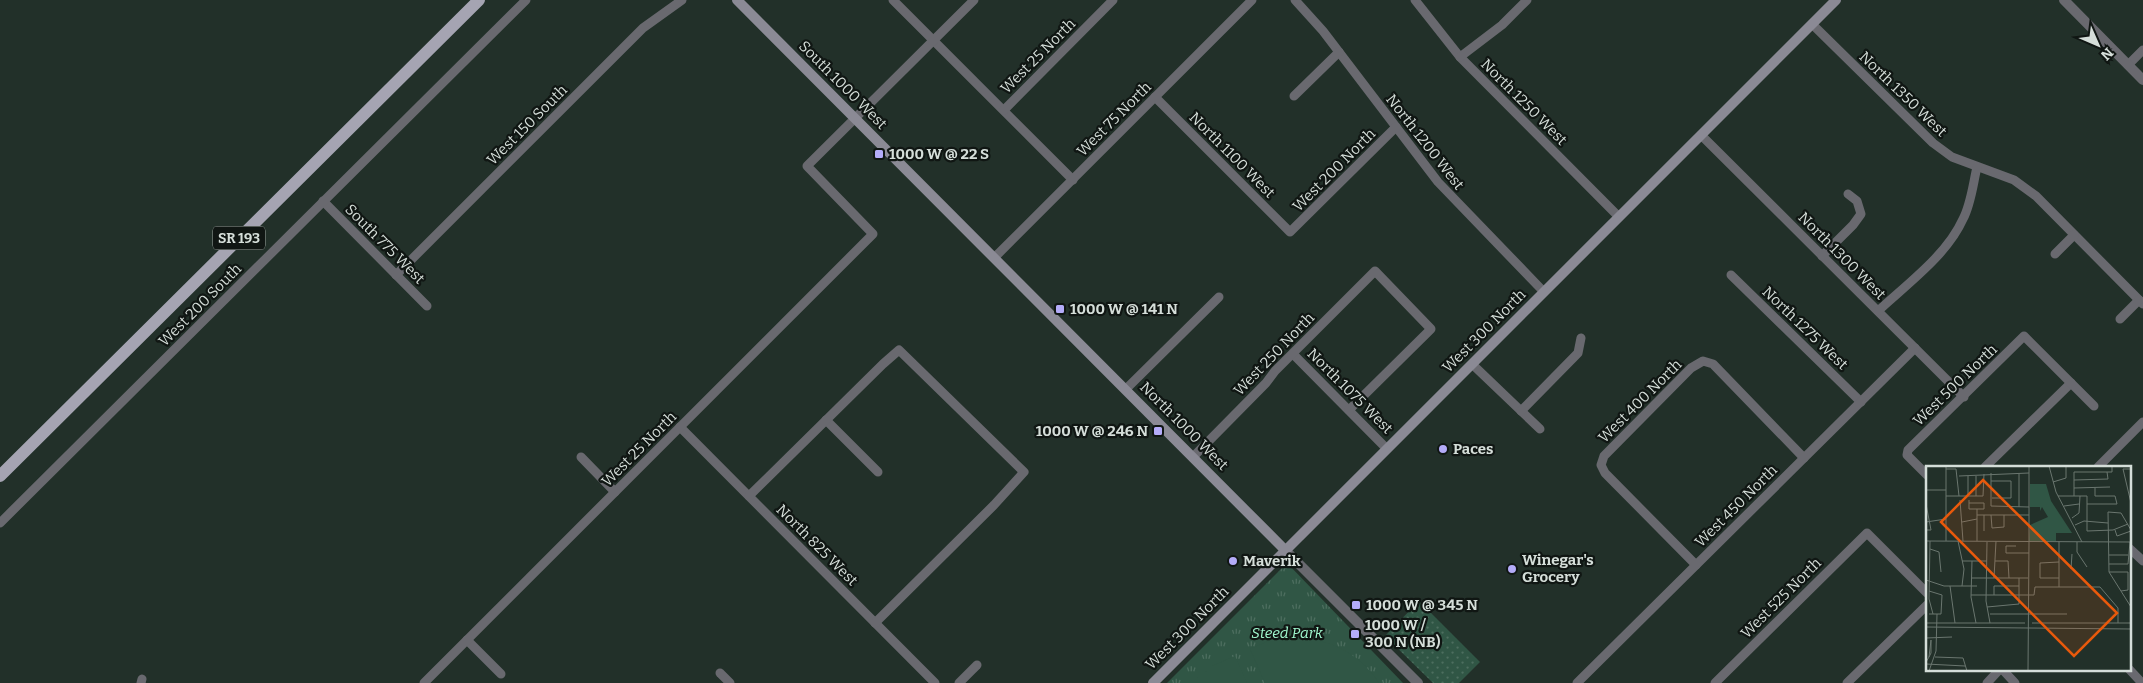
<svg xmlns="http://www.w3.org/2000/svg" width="2143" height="683" viewBox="0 0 2143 683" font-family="Bitter,serif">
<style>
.grass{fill:url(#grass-dots)}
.park{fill:url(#park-tufts)}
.pitch{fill:#305645}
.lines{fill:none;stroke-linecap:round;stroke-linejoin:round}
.minor{stroke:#69696f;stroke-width:9}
.tertiary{stroke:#69696f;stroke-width:10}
.secondary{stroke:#8b8a95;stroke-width:10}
.primary{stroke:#a5a4b2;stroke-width:12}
.poi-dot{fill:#b4acf9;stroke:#101613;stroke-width:2}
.labels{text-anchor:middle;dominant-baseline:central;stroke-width:4.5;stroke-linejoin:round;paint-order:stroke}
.shield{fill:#101613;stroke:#9aa29e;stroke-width:1}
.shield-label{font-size:14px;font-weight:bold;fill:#d5ded9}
.street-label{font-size:15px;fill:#d5ded9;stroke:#101613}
.poi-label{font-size:15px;font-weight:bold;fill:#d5ded9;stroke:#101613;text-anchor:start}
.park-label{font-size:15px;font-style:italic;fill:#a0f7ce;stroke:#101613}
.inset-road{fill:none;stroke:#6a766f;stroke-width:1}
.view{fill:#e8590c;fill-opacity:0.15;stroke:#e8590c;stroke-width:2.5}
.inset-edge{fill:none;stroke:#d5ded9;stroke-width:2.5}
</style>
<defs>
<pattern id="grass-dots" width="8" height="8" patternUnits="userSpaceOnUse" patternTransform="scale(1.25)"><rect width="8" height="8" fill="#305645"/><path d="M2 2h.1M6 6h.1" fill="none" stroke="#4d6e5f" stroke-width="1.8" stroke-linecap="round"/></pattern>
<pattern id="park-tufts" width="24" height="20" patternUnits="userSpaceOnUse" patternTransform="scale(1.25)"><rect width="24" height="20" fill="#305645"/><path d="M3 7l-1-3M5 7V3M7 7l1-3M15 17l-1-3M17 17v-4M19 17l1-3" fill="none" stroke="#4d6e5f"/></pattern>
</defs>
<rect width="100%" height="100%" fill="#223029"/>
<polygon class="grass" points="1419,601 1480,662 1459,683 1433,683 1385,636"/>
<polygon class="park" points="1287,563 1403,683 1167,683"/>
<g class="pitch">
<path d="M 1290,637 C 1327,638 1358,651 1379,683 L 1265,683 L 1250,649 L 1271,640 Z"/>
<polygon points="1235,656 1247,683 1192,683 1212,666"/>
</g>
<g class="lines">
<g class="minor">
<polyline points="893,0 1073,180"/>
<polyline points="1295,0 1323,31 1438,182 1544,292"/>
<polyline points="1415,0 1460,57 1619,217"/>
<polyline points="1812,24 1933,143 1952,157 2014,180 2036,196 2143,304"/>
<polyline points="1460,57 1502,25 1527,0"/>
<polyline points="2128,65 2143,50"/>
<polyline points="1294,96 1339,52"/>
<polyline points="1155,97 1290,232 1396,127"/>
<polyline points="1004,110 1113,0"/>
<polyline points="1701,135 1964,397"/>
<polyline points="323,201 427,306"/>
<polyline points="2055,254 2074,235"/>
<polyline points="1822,256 1853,225 1861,214 1857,201 1848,194"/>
<polyline points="995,257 1252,0"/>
<polyline points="396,275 643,28 682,0"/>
<polyline points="1731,275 1861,402"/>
<path d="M 1878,311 C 1907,284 1947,255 1963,219 C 1971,204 1973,184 1977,167"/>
<polyline points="2120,319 2139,300"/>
<polyline points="1293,354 1387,449"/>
<polyline points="1472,364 1540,429"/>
<polyline points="1126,389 1219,297"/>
<polyline points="1521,411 1578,353 1581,338"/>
<polyline points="826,420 878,472"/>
<polyline points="680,427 935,683"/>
<polyline points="581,457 615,492"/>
<polyline points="1193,457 1266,383 1275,371 1375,271 1431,329 1349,410"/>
<polyline points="1985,467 2071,383"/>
<polyline points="2098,467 2143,422"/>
<polyline points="1927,475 1907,455 1908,450 2024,336 2094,406"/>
<polyline points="749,496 883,364 899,350 1024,472 994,505 875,623"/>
<polyline points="0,523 526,0"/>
<polyline points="2129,548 2143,561"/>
<polyline points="1696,565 1605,473 1601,465 1604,456 1691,368 1703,361 1713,364 1804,458"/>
<polyline points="467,640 501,674"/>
<polyline points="2002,669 2015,683"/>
<polyline points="2129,669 2142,683"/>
<polyline points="720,673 730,683"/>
<polyline points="141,683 142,679"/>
<polyline points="424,683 873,234 807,166 974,0"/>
<polyline points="959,683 977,665"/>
<polyline points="1577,683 1915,348"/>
<polyline points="1715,683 1867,533 1927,593"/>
<polyline points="1847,683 1927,605"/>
<polyline points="1987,683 2000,669"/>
</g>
<g class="tertiary">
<polyline points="2064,0 2143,80"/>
<polyline points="1285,550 1418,683"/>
</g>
<g class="secondary">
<polyline points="737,0 1285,550"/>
<polyline points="1153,683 1836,0"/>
</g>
<polyline class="primary" points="0,476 479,0"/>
</g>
<g class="poi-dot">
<rect x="874" y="149" width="10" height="10" rx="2.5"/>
<rect x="1055" y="304" width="10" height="10" rx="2.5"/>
<rect x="1153" y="426" width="10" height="10" rx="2.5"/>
<circle cx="1443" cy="449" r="5"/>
<circle cx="1233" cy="561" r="5"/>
<circle cx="1512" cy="569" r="5"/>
<rect x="1351" y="600" width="10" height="10" rx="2.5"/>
<rect x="1350" y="629" width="10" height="10" rx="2.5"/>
</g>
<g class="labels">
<rect class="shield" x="213" y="226.5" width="52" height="23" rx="4"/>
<g class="shield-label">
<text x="239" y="238">SR 193</text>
</g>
<g class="street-label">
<text transform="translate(1038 56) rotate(-45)">West 25 North</text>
<text transform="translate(843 85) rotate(45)">South 1000 West</text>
<text transform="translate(1903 94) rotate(44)">North 1350 West</text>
<text transform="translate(1524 102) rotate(45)">North 1250 West</text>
<text transform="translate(1114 119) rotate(-45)">West 75 North</text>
<text transform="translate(527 125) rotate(-45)">West 150 South</text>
<text transform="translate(1425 142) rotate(52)">North 1200 West</text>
<text transform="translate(1232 155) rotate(45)">North 1100 West</text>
<text transform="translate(1334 170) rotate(-45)">West 200 North</text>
<text transform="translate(385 244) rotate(45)">South 775 West</text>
<text transform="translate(1842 256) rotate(45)">North 1300 West</text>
<text transform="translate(200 305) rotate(-45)">West 200 South</text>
<text transform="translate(1805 328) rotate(44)">North 1275 West</text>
<text transform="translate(1484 331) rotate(-45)">West 300 North</text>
<text transform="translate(1274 354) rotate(-46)">West 250 North</text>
<text transform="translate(1955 385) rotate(-44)">West 500 North</text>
<text transform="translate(1350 391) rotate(45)">North 1075 West</text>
<text transform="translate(1640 401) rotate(-45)">West 400 North</text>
<text transform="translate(1184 426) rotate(45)">North 1000 West</text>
<text transform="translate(639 449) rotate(-45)">West 25 North</text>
<text transform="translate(1736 506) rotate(-45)">West 450 North</text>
<text transform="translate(817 545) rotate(45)">North 825 West</text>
<text transform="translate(1781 598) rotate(-45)">West 525 North</text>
<text transform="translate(1187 628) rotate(-45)">West 300 North</text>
</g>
<g class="poi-label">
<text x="889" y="154">1000 W @ 22 S</text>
<text x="1070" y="309">1000 W @ 141 N</text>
<text x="1148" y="431" text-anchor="end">1000 W @ 246 N</text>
<text x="1453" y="449">Paces</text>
<text x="1522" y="560">Winegar's<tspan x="1522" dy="17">Grocery</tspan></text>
<text x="1243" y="561">Maverik</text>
<text x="1366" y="605">1000 W @ 345 N</text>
<text x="1365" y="625">1000 W /<tspan x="1365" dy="17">300 N (NB)</tspan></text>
</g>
<g class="park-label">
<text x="1287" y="633">Steed Park</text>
</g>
</g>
<g transform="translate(1926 466)">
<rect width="205" height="205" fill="#223029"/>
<path d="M 104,18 L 120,18 L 125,35 L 146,67 L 130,67 L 130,75 L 103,75 L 104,59 L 122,51 L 116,41 L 114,45 L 114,41 L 104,41 Z" fill="#305645"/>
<path class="inset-road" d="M 123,0 L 130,26 L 156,76M 20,3 L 30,3 L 33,30M 205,3 L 197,3 L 205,37M 65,7 L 65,40 L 103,41M 93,7 L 93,41M 33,10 L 103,7M 42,10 L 42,30M 50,10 L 50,30M 148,14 L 182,13 L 181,6M 65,15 L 85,15 L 85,32 L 66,32M 127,16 L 140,12 L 140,0M 148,22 L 184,21M 0,24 L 20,24M 20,30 L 57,30 L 58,8M 132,30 L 161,30 L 161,65 L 187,64 L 202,58M 148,30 L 148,6 L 186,6 L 186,0M 34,34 L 37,75M 43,34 L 43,43 L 58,43 L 58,37 L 43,37M 0,38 L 5,64 L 0,64M 161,38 L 191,38 L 189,30 L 169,30 L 169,22M 138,40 L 153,38M 51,43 L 51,75M 51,49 L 103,49M 58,49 L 58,65M 65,49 L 66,62 L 78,61 L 78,49M 146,52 L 153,47 L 154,30M 0,56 L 20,53M 36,56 L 51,53M 149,59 L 158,55 L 182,57M 189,64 L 191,70 L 205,65M 205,64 L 195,47 L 182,46 L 183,106 L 205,141M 0,75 L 205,76M 4,75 L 3,133 L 7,148M 20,75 L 20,0M 32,75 L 38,103 L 36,120M 103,75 L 103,0M 61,76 L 60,135 L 64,157M 151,76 L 151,86 L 161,101M 90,80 L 80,80 L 80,87 L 103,87M 4,83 L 13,86 L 15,106M 183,89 L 202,89M 36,95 L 61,95M 46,95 L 45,131 L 50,157M 69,95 L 82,95 L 83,112M 183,98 L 202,98 L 204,76M 145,103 L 146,88M 183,106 L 202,106 L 202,124 L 195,125M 46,112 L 102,112M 68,112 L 70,75M 133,112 L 114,112 L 114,97 L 133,96M 0,114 L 18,120 L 51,120M 24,120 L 29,157M 133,121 L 133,75M 3,125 L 16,129 L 15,148 L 3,148M 45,129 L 108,129 L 109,121 L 174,121 L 192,142 L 192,157M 68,129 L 68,120 L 93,120M 61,141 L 93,138 L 93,112M 64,148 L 141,148M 0,157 L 99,157M 106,157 L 205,157M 0,161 L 205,163M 0,172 L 26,171M 9,191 L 37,192 L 41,205M 0,196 L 3,191 L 5,187 L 5,174 L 3,191M 0,198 L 39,200M 3,205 L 10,185 L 11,148M 102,205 L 103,76"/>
<path class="view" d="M 57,14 L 191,147 L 148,190 L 15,56 Z"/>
<rect width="205" height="205" class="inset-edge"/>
</g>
<g transform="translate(2098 45) rotate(135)" stroke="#101613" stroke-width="4" paint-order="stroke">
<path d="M0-4L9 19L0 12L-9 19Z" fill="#d5ded9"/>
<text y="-8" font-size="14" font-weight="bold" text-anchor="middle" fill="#d5ded9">N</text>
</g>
</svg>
